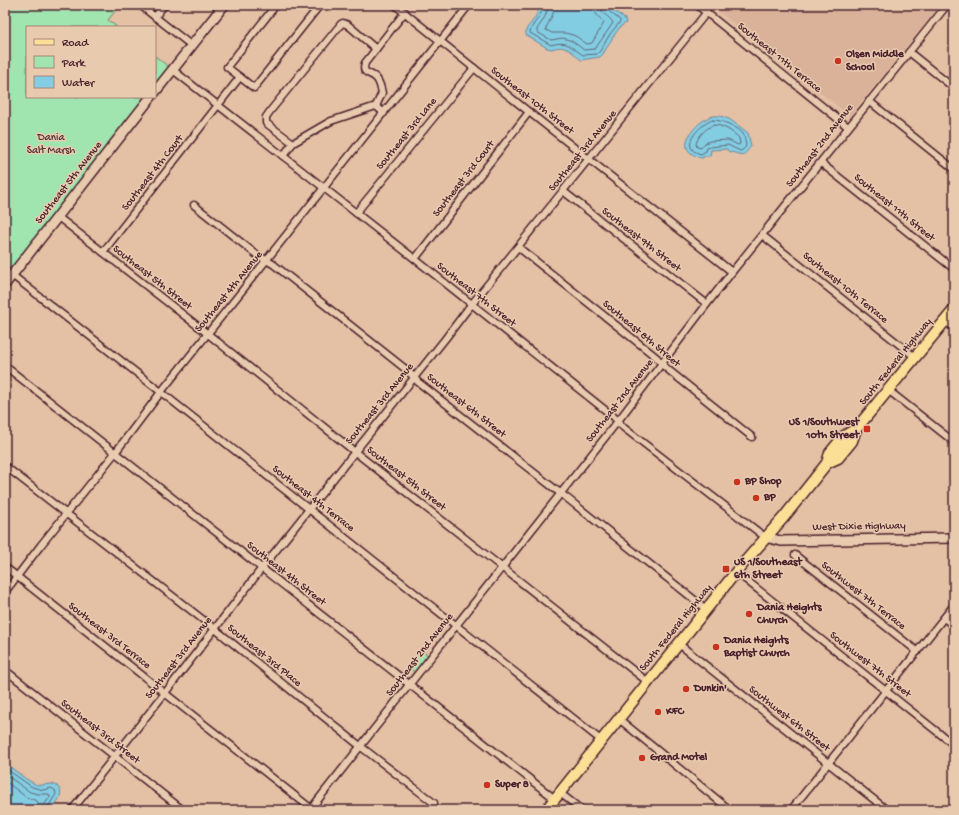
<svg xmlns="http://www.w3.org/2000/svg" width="959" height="815" viewBox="0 0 959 815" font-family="'Gochi Hand',sans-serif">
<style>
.built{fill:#dab299}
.green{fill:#a0e4af;stroke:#75826d}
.water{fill:#83cde3;stroke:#6c8799}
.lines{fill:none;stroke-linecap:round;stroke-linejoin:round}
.shore{stroke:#616575;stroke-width:1}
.street-casing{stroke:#4a1f2b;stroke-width:9}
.secondary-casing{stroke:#4a1f2b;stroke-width:12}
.primary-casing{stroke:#4a1f2b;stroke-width:13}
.street{stroke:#e8cbaf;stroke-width:6}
.secondary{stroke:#e8cbaf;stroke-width:9}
.primary{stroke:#fbdf96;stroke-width:10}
.poi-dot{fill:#c8321e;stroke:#e8cbaf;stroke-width:1.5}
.labels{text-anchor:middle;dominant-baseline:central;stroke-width:3;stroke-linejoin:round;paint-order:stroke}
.poi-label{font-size:11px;font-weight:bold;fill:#4a1f2b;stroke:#e8cbaf;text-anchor:start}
.street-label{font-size:11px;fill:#4a1f2b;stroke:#e8cbaf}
.park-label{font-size:11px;fill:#533338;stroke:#e8cbaf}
</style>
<rect width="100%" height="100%" fill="#e4c0a5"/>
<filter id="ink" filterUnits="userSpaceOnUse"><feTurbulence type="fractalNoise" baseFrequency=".025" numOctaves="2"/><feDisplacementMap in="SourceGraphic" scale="8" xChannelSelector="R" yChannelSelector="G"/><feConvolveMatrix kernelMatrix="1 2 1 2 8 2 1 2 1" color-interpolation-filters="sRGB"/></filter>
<g filter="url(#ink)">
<polygon class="built" points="710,5 941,5 850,116"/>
<g class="green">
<polygon points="5,5 120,5 108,20 117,27 27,27 27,97 146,97 5,277"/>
<polygon points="155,56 169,67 155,85"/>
<polygon points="421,650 429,656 416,673 409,668"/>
</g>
<g class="water">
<path d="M 539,5 L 607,5 L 625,19 L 626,23 L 620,27 L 613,37 L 603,54 L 600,57 L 581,60 C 571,51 565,44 552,49 L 547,48 L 526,35 L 526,31 L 527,28 C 532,22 539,14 539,5 Z"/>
<path d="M 712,116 L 720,116 L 729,119 L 739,126 L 748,133 L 751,146 C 742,160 741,153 729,152 L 727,149 L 711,150 L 710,156 L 704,156 L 703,158 C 699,158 697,157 694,155 C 674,145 699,120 712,116 Z"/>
<path d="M 5,763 C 14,769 23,778 33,783 C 39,787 44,784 51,784 C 54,784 55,785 57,786 C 66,793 56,804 51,810 L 5,810 Z"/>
</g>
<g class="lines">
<g class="shore">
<path d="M 543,5 C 543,17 531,23 530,33 L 551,45 C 568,40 570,47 583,55 L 597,54 L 600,51 L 610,34 L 620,22 L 620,20 L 606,9 L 605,5"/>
<path d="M 548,5 C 548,14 542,22 537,29 L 537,32 L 551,40 L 563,38 L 572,41 L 584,50 L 595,49 L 613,23 C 609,15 601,15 600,5"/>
<path d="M 554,5 L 553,14 L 546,28 L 546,30 L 552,33 L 565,33 L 573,35 L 577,37 L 587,44 L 592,43 L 604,23 L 604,22 C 598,17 594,13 594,5"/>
<path d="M 713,120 C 722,120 739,127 744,135 C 744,136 745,141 745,141 C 747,147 745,149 740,151 L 728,145 L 710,147 L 707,148 L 706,151 L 701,154 C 698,153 694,152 692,149 C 685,139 704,122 713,120 Z"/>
<path d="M 713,125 C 723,125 732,131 739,138 L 740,144 L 738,145 L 728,140 L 710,141 L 705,143 L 701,148 L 697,147 L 696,144 C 698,136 705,129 713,125 Z"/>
<polyline points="5,768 32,787 43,790 51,788 55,790 56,794 48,807 48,810"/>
<polyline points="5,774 30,792 38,794 49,794 50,797 44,805 43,810"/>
<polyline points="5,781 26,797 37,801 38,802 37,810"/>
</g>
<defs>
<g id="street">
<polyline points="140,5 192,46"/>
<polyline points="276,5 227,67 254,88 320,5"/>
<polyline points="395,5 529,112 732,272"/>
<polyline points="697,5 848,127"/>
<polyline points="155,17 164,5"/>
<polyline points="909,52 954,88"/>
<polyline points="173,70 415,259 614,417 624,428 765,537"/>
<polyline points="869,101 954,169"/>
<path d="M 384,113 L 376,106 L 382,93 C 381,89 380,82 376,78 C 371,72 361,75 365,63 L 405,12"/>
<polyline points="293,143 266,123 266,117 271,110 341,24 343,23 348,25 376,49"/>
<polyline points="283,156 293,143 331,121 376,106"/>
<polyline points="821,163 954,269"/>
<polyline points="563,191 707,304"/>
<polyline points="194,205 257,255 273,264 408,371 418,382 555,489 568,499 706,609"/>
<polyline points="356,213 474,68"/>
<polyline points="58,217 208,334 355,452 648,682"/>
<polyline points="762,235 915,357"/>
<polyline points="518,247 656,357 666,368 752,437"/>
<polyline points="103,252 240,77"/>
<polyline points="415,259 529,112"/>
<polyline points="12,275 161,392 602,741"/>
<polyline points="945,321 954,328"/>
<polyline points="5,366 555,799"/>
<polyline points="888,390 954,442"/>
<polyline points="5,466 215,629 360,746 434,803"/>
<polyline points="795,555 913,648 917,652"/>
<polyline points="5,567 313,810"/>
<polyline points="736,572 954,745"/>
<polyline points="5,592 41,545 115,453 161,392 237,297 469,5"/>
<polyline points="944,618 954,626"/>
<polyline points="679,644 887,810"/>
<polyline points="5,670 183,810"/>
<polyline points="619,719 730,810"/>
<polyline points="560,793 582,810"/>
<polyline points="72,810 165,693 262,568 445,339 467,310 707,12"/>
<polyline points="310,810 618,421 707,304 732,272 947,5"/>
<polyline points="791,810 954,605"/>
</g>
<g id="secondary">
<polyline points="155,92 224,5"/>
<polyline points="5,284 151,97"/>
<polyline points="765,537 781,541 954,538"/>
</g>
<g id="primary">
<polyline points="827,463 838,458 852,441 856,429"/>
<polyline points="546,810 736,572 784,517 827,463 830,453 844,436 856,429 954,310"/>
</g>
</defs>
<use href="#street" class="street-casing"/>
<use href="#secondary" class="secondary-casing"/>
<use href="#primary" class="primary-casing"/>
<use href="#street" class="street"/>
<use href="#secondary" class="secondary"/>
<use href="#primary" class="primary"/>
</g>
</g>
<g class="poi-dot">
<circle cx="838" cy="61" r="4"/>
<rect x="863" y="425" width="8" height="8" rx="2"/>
<circle cx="737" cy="482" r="4"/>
<circle cx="756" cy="498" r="4"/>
<rect x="722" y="565" width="8" height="8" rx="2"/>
<circle cx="749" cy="614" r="4"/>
<circle cx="716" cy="647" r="4"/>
<circle cx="686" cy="689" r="4"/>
<circle cx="658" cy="712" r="4"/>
<circle cx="642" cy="758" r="4"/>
<circle cx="487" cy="785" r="4"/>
</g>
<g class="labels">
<g class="poi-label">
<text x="846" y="55">Olsen Middle<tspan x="846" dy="13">School</tspan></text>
<text x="859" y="423" text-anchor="end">US 1/Southwest<tspan x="859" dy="13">10th Street</tspan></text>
<text x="745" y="482">BP Shop</text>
<text x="764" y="498">BP</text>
<text x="734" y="563">US 1/Southeast<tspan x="734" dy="13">6th Street</tspan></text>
<text x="757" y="608">Dania Heights<tspan x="757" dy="13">Church</tspan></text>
<text x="724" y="641">Dania Heights<tspan x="724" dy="13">Baptist Church</tspan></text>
<text x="694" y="689">Dunkin'</text>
<text x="666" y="712">KFC</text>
<text x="650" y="758">Grand Motel</text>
<text x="495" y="785">Super 8</text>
</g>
<g class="street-label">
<text transform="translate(779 58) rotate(39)">Southeast 11th Terrace</text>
<text transform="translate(532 101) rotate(38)">Southeast 10th Street</text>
<text transform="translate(407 134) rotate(-51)">Southeast 3rd Lane</text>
<text transform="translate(820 146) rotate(-52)">Southeast 2nd Avenue</text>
<text transform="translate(583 151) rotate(-51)">Southeast 3rd Avenue</text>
<text transform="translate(153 173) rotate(-52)">Southeast 4th Court</text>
<text transform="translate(464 179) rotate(-52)">Southeast 3rd Court</text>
<text transform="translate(69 183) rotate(-52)">Southeast 5th Avenue</text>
<text transform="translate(894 208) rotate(39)">Southeast 11th Street</text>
<text transform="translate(641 240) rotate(38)">Southeast 9th Street</text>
<text transform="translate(152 278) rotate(38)">Southeast 5th Street</text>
<text transform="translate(845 288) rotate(39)">Southeast 10th Terrace</text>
<text transform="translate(229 292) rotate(-51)">Southeast 4th Avenue</text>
<text transform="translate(476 295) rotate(38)">Southeast 7th Street</text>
<text transform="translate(641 334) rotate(40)">Southeast 8th Street</text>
<text transform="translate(896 362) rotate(-51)">South Federal Highway</text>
<text transform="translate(620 401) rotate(-52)">Southeast 2nd Avenue</text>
<text transform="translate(380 404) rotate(-51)">Southeast 3rd Avenue</text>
<text transform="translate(466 406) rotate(38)">Southeast 6th Street</text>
<text transform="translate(406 479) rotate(38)">Southeast 5th Street</text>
<text transform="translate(313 499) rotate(38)">Southeast 4th Terrace</text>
<text transform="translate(859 527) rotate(-1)">West Dixie Highway</text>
<text transform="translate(286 574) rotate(38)">Southeast 4th Street</text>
<text transform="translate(863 596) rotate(38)">Southwest 7th Terrace</text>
<text transform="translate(676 628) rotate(-51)">South Federal Highway</text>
<text transform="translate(109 636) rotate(38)">Southeast 3rd Terrace</text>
<text transform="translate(420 655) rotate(-52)">Southeast 2nd Avenue</text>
<text transform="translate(264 656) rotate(39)">Southeast 3rd Place</text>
<text transform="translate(179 658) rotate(-52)">Southeast 3rd Avenue</text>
<text transform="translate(870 665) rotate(38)">Southwest 7th Street</text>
<text transform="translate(789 719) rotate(38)">Southwest 6th Street</text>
<text transform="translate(100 732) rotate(38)">Southeast 3rd Street</text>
</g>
<g class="park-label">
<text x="51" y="138">Dania<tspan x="51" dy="13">Salt Marsh</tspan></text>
</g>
</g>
<rect width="959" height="815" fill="none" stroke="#e8cbaf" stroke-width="20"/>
<rect x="10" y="10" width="939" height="795" fill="none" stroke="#4a1f2b" stroke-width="1.5" filter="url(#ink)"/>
<rect x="26" y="26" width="130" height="72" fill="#e8cbaf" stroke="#a9867a"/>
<rect x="34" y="39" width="20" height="6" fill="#fbdf96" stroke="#a9867a"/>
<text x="62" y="46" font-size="12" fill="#4a1f2b">Road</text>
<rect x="34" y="56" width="20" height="12" fill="#a0e4af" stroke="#a9867a"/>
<text x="62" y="66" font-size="12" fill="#4a1f2b">Park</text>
<rect x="34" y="76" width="20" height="12" fill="#83cde3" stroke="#a9867a"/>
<text x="62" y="86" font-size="12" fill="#4a1f2b">Water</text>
</svg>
